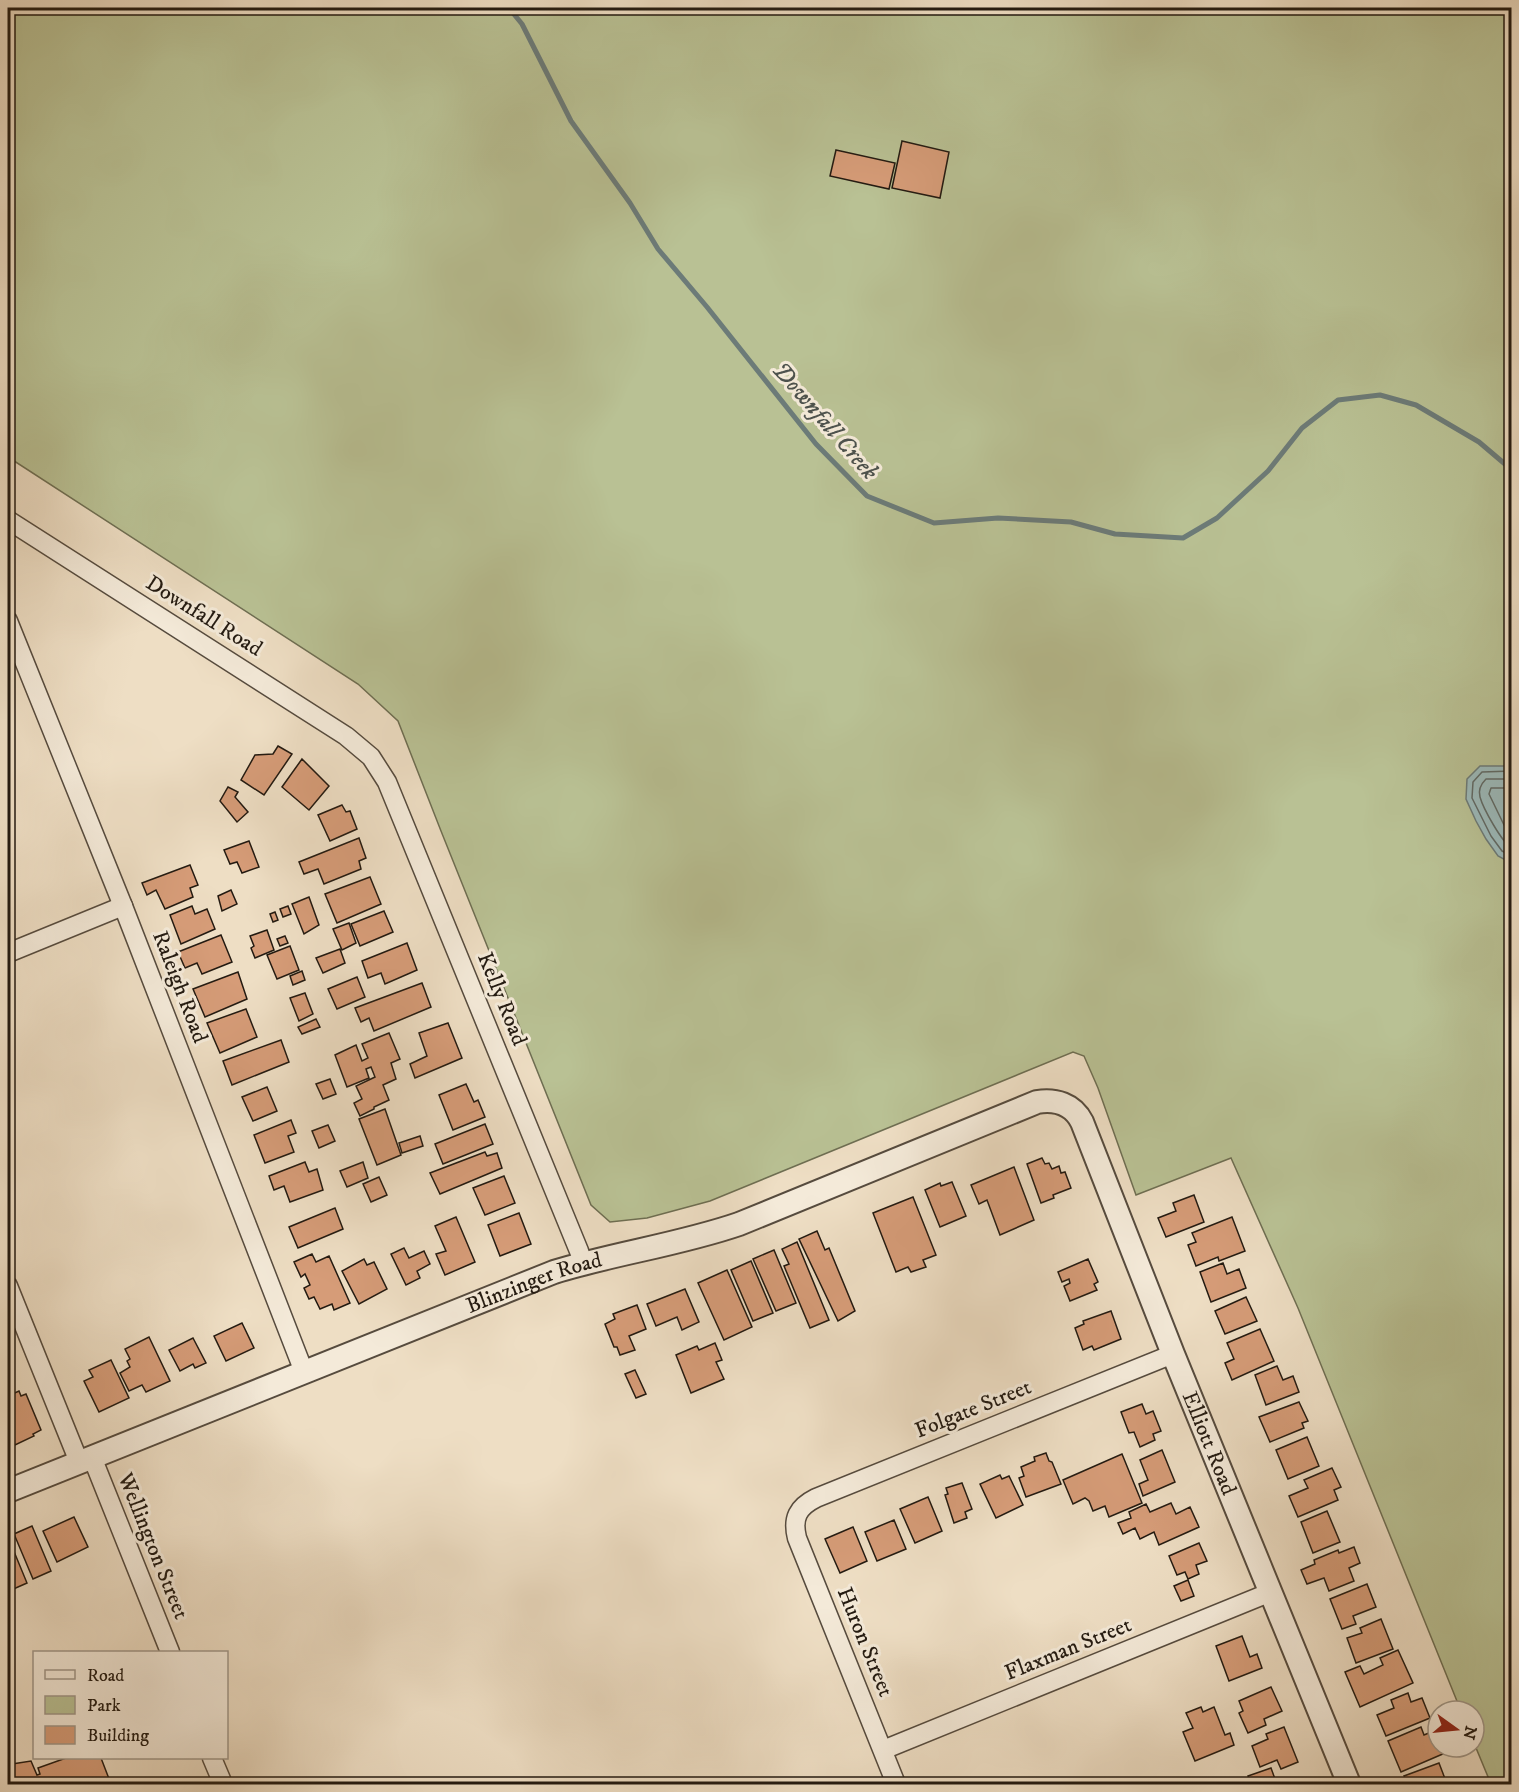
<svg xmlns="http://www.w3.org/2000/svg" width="1519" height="1792" viewBox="0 0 1519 1792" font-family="'IM FELL DW Pica',serif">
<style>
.green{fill:#b9c194;stroke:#6e6e52;stroke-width:1.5}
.water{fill:#9cbbbc;stroke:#6c7b78;stroke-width:1.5}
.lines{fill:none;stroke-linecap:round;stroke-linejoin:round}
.shore{stroke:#606a66;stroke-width:1.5}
.stream{stroke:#6c7b78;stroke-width:5}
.building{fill:#d69c78;stroke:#231a11;stroke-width:1.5}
.minor-casing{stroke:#564b3e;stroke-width:21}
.tertiary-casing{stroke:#564b3e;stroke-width:26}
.minor{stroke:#f4ead9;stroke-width:18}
.tertiary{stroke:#f4ead9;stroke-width:22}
.labels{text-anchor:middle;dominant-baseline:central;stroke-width:6;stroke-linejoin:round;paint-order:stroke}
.street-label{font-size:22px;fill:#231a11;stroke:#f4ead9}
.water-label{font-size:24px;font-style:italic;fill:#4d524d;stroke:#f4ead9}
</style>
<rect width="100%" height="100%" fill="#eedec4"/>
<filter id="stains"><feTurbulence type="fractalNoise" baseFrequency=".00333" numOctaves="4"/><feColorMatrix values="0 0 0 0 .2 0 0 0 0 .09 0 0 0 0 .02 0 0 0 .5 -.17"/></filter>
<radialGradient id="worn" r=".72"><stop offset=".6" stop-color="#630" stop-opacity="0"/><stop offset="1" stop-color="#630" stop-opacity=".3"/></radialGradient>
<polygon class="green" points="8,8 1511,8 1511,1784 1491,1784 1474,1743 1474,1711 1461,1711 1298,1308 1231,1158 1136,1195 1098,1088 1084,1056 1073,1052 710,1201 647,1218 610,1222 591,1205 441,831 398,721 358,684 8,457"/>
<polygon class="water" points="1480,766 1511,766 1511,863 1498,856 1486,839 1476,821 1466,799 1467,779"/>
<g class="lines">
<g class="shore">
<polyline points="1512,771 1482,772 1473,782 1472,798 1491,836 1502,851 1512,856"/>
<path d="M 1512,779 L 1486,779 C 1481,784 1478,790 1480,797 C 1483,808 1502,843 1512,848"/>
<polyline points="1512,788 1491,788 1489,794 1505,827 1512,836"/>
</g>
<polyline class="stream" points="509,8 522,24 571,121 630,203 658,249 707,307 816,444 867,496 934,523 998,518 1071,522 1115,534 1183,538 1217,518 1268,471 1302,428 1338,400 1380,395 1416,405 1479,442 1512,470"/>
</g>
<g class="building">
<polygon points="902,141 949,152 940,198 892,188"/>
<polygon points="836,150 895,163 889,189 830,176"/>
<polygon points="278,746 292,754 264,795 241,780 255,755 273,754"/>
<polygon points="302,759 329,786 309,810 282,787"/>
<polygon points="228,787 238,792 235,797 248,812 237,822 220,801"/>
<polygon points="342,805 346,812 350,811 357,829 330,841 318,815"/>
<polygon points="359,838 366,858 359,861 361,869 324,884 318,869 304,874 299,862"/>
<polygon points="249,841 259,867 242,873 237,862 230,864 224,850"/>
<polygon points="190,865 198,885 190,888 193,897 165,909 156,890 147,895 142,883"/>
<polygon points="370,877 381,904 337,923 325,894"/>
<polygon points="231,890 237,904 222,911 218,896"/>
<polygon points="309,897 319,925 304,934 292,904"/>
<polygon points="192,906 195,914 207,909 215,929 181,944 170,915"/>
<polygon points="288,906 291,914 283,917 280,909"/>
<polygon points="384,911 393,932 360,946 351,924"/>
<polygon points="275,912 278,920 273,922 270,914"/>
<polygon points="349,923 356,943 342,950 333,929"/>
<polygon points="267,930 274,950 255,958 251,948 254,946 250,936"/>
<polygon points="221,935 232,962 202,974 197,963 185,968 178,952"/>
<polygon points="285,936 288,943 280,946 277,939"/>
<polygon points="407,943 417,970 385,984 381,973 368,978 362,961"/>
<polygon points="290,946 299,970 277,979 267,955"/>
<polygon points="340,949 345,963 323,973 316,958"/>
<polygon points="302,971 305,980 293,985 290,976"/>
<polygon points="238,972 247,999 205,1017 193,989"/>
<polygon points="357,977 365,997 337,1009 328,989"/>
<polygon points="422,983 431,1007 374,1031 369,1018 361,1022 355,1008"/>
<polygon points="305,993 313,1014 299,1021 290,998"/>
<polygon points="246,1009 257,1037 220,1053 207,1023"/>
<polygon points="316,1019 320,1027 302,1034 298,1027"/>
<polygon points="448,1023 462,1058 415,1078 410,1064 427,1056 419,1033"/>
<polygon points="389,1033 400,1059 391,1063 396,1079 383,1085 389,1100 374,1107 374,1109 360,1116 354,1103 362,1099 356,1086 375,1077 371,1067 366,1069 369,1078 347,1087 335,1055 356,1045 362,1061 368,1058 362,1044"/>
<polygon points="281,1040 289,1062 232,1085 223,1061"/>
<polygon points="330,1079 336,1094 323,1099 316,1084"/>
<polygon points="466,1084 474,1102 478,1100 485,1117 453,1130 439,1095"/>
<polygon points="267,1087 277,1111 253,1121 242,1097"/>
<polygon points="385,1109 401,1155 377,1165 359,1119"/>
<polygon points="291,1120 296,1133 288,1136 294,1152 265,1163 254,1135"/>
<polygon points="485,1124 493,1144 443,1164 435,1144"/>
<polygon points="328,1125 335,1141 319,1148 312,1131"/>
<polygon points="420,1136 423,1146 402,1153 399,1143"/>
<polygon points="485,1152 487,1156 497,1153 502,1168 440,1194 430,1173"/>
<polygon points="1042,1158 1045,1164 1049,1163 1052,1169 1059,1166 1061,1173 1065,1172 1071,1188 1053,1195 1054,1198 1041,1203 1027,1164"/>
<polygon points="305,1162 309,1172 317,1169 323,1190 290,1202 284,1186 274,1190 269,1176"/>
<polygon points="363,1162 368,1178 347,1187 340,1171"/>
<polygon points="1014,1167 1034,1220 1000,1235 987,1200 979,1204 971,1185"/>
<polygon points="504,1176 515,1203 485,1215 473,1188"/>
<polygon points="379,1177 387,1195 371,1202 363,1184"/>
<polygon points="952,1182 966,1216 940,1227 925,1190 940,1183 941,1186"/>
<polygon points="1194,1195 1204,1222 1166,1237 1158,1218 1176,1211 1173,1203"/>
<polygon points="913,1197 936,1255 923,1260 926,1267 911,1272 908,1267 896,1272 873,1213"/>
<polygon points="335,1208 343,1229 298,1248 289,1227"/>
<polygon points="519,1213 531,1244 500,1256 488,1225"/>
<polygon points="456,1217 475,1262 445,1275 436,1254 446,1251 435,1226"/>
<polygon points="1232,1217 1245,1251 1219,1261 1218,1257 1196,1266 1188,1245 1196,1242 1192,1233"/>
<polygon points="817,1231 825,1250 829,1248 855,1311 838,1321 799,1239"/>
<polygon points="797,1242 829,1320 810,1328 784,1266 789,1264 782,1249"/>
<polygon points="404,1248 409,1258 424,1251 430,1264 417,1271 420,1278 406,1285 391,1254"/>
<polygon points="774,1250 796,1303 776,1311 753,1259"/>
<polygon points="312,1254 316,1262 329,1256 350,1303 334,1310 332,1304 320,1309 314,1297 309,1299 304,1288 310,1285 305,1274 301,1277 294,1262"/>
<polygon points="364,1259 367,1265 374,1262 387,1289 359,1304 342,1271"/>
<polygon points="1088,1259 1098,1282 1094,1284 1097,1290 1070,1301 1064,1286 1070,1283 1069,1279 1062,1282 1058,1272"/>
<polygon points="751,1261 773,1313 753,1321 731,1270"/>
<polygon points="1223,1263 1227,1274 1239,1269 1246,1288 1211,1302 1200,1272"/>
<polygon points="727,1270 752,1327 724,1340 698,1283"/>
<polygon points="685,1289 699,1322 682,1330 677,1317 656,1326 647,1304"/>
<polygon points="1246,1297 1257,1321 1225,1334 1215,1311"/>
<polygon points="637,1305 646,1329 629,1336 635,1350 620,1355 617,1347 614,1347 605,1324 615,1319 613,1314"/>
<polygon points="1111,1311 1121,1339 1094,1350 1092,1346 1083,1350 1075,1328 1084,1324 1083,1321"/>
<polygon points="242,1323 254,1348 226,1361 214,1336"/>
<polygon points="1260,1329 1274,1361 1232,1380 1225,1363 1234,1359 1227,1343"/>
<polygon points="149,1337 170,1381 146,1392 142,1385 129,1391 120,1373 130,1367 127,1361 130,1359 125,1349"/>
<polygon points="193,1338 206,1363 195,1368 193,1364 180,1371 169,1350"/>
<polygon points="715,1343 722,1360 716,1362 724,1379 691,1393 676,1355 697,1346 699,1350"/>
<polygon points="111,1360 129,1398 99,1412 84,1381 93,1377 89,1370"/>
<polygon points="1277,1366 1283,1380 1293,1376 1299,1392 1266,1405 1255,1375"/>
<polygon points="635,1370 646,1394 636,1398 625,1374"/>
<polygon points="19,1391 21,1396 26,1394 41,1430 33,1434 34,1436 15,1445 8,1428 8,1396"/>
<polygon points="1299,1402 1308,1421 1302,1423 1304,1428 1270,1442 1259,1417"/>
<polygon points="1142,1404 1146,1414 1153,1411 1161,1431 1153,1434 1155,1440 1140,1447 1134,1432 1129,1433 1121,1412"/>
<polygon points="1307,1437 1319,1466 1288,1479 1276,1450"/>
<polygon points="1162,1450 1175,1482 1143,1496 1139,1484 1148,1480 1140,1460"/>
<polygon points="1046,1453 1049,1461 1052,1462 1061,1484 1026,1497 1019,1478 1024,1476 1021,1467 1035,1461 1034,1457"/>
<polygon points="1122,1454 1142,1503 1109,1517 1105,1506 1093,1511 1089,1501 1085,1498 1073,1504 1063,1480"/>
<polygon points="1332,1468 1341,1487 1334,1490 1338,1500 1298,1517 1289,1496 1308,1488 1304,1480"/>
<polygon points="1000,1475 1002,1479 1009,1476 1023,1505 996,1518 980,1484"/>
<polygon points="962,1483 972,1509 965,1512 967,1518 954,1523 945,1495 948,1494 946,1488"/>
<polygon points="928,1497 942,1531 915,1543 900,1509"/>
<polygon points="1171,1503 1176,1514 1190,1507 1199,1527 1159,1545 1154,1532 1140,1539 1135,1528 1123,1534 1118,1523 1131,1518 1129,1512 1146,1504 1150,1512"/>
<polygon points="1327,1511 1340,1542 1313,1553 1301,1522"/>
<polygon points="74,1517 88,1547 57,1562 43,1531"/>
<polygon points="894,1520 906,1549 877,1561 865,1532"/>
<polygon points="32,1526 51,1571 33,1579 14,1534"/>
<polygon points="853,1527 867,1561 840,1573 825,1539"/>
<polygon points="8,1537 27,1583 9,1591 8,1587"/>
<polygon points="1199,1543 1207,1561 1196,1565 1199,1574 1188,1579 1185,1572 1177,1575 1169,1556"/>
<polygon points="1354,1547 1360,1563 1349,1568 1354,1581 1329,1591 1324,1578 1307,1584 1301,1570 1315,1564 1314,1560 1338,1550 1339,1553"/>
<polygon points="1188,1580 1194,1596 1181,1601 1174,1586"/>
<polygon points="1367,1584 1376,1607 1353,1616 1356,1624 1342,1629 1330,1599"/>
<polygon points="1381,1619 1393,1649 1356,1663 1347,1638 1362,1633 1360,1628"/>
<polygon points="1242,1636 1250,1657 1257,1654 1262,1668 1229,1681 1216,1646"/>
<polygon points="1398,1650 1413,1683 1360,1707 1345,1672 1360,1666 1364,1674 1383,1665 1380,1658"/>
<polygon points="1271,1687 1282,1711 1264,1719 1266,1725 1248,1733 1239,1713 1243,1711 1239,1701"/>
<polygon points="1408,1693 1411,1702 1422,1698 1430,1718 1386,1736 1377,1715 1394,1708 1391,1700"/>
<polygon points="1201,1707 1203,1712 1214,1707 1225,1735 1230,1733 1234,1745 1195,1761 1183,1732 1193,1728 1186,1713"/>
<polygon points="1284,1727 1298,1762 1281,1769 1277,1760 1260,1767 1252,1746 1268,1739 1266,1734"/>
<polygon points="1421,1727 1424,1735 1436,1730 1438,1735 1438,1747 1443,1747 1445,1753 1401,1772 1388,1741"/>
<polygon points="66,1758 101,1758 111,1784 8,1784 8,1767 12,1764 31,1761 37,1775 40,1774 38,1768"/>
<polygon points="1439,1763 1447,1784 1408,1784 1404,1776"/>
<polygon points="1271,1768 1275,1779 1257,1784 1251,1784 1248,1776"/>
</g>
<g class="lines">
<defs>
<g id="minor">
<polyline points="8,520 346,736 371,757 387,782 579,1251 583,1263"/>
<polyline points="8,621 123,906 304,1372"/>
<polyline points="8,953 123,906"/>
<polyline points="8,1286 79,1462"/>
<polyline points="92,1457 170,1652"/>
<polyline points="883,1750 1271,1592"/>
<polyline points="212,1758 223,1784"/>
<path d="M 896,1784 L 797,1538 C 792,1518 798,1507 816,1498 L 1173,1354"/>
</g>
<g id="tertiary">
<path id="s1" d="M 8,1491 L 554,1272 C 615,1253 678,1245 739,1224 L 1037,1102 C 1055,1099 1073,1104 1082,1122 L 1173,1354 L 1349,1784"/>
</g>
</defs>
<use href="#minor" class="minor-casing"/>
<use href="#tertiary" class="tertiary-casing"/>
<use href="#minor" class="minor"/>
<use href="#tertiary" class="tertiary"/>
</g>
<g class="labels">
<g class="street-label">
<text transform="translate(204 616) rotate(32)">Downfall Road</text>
<text transform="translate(180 987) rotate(69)">Raleigh Road</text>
<text transform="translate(502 999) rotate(68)">Kelly Road</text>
<text stroke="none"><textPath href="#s1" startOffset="566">Blinzinger Road</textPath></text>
<text transform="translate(973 1409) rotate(-22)">Folgate Street</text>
<text stroke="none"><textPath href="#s1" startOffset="1500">Elliott Road</textPath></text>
<text transform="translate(153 1546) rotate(68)">Wellington Street</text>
<text transform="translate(865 1642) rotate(68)">Huron Street</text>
<text transform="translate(1068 1649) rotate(-22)">Flaxman Street</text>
</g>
<g class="water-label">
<text transform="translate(825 421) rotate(49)">Downfall Creek</text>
</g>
</g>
<rect width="1519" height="1792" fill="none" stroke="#eedec4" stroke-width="30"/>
<rect x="9" y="9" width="1501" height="1774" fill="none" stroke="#231a11" stroke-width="3"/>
<rect x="15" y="15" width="1489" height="1762" fill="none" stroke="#231a11" stroke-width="1.5"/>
<rect x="33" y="1651" width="195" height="108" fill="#f4ead9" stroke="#a09789" stroke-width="1.5"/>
<rect x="45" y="1670" width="30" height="9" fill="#f4ead9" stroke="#a09789" stroke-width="1.5"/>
<text x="87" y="1681" font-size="18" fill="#231a11">Road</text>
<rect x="45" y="1696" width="30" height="18" fill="#b9c194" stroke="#a09789" stroke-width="1.5"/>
<text x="87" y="1711" font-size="18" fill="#231a11">Park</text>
<rect x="45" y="1726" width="30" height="18" fill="#d69c78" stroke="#a09789" stroke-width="1.5"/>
<text x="87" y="1741" font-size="18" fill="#231a11">Building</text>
<g transform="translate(1456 1729) rotate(105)"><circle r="28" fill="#f4ead9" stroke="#a09789" stroke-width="1.5"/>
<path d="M0-4.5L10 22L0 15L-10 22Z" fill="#8f2418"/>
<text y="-9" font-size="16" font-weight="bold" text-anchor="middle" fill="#231a11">N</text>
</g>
<rect width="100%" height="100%" filter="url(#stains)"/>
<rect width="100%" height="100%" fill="url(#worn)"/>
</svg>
